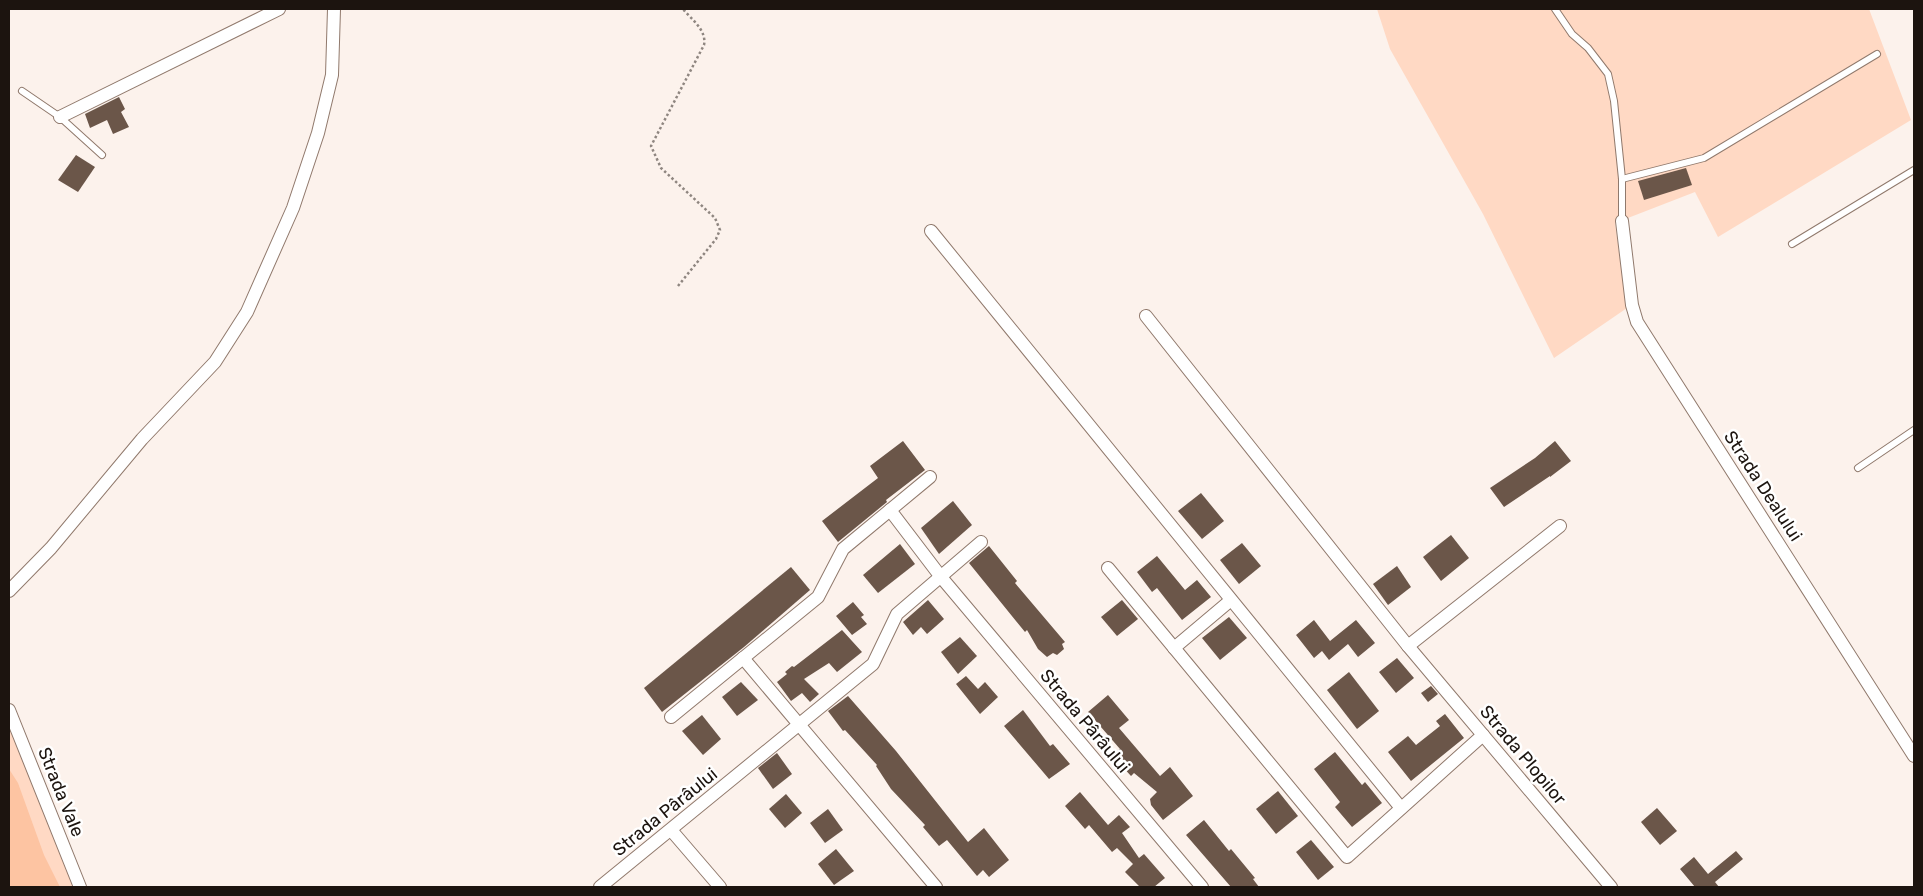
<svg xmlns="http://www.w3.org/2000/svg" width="1923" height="896" viewBox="0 0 1923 896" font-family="Rubik,sans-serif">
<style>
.green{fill:#ffd9c4}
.water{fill:#fdc4a2}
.building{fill:#6b5649}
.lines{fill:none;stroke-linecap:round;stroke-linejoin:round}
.service-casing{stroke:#90796c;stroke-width:8}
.minor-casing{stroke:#90796c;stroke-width:14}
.path{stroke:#8f8680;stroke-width:2.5;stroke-dasharray:2.5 2.5;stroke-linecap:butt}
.service{stroke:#fff;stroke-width:6}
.minor{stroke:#fff;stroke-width:12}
.labels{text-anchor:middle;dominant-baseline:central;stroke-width:5;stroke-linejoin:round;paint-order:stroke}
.street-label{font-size:18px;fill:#1c140f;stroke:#fff}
</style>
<rect width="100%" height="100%" fill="#fcf2ec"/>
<g class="green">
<polygon points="1377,9 1869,9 1911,120 1718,237 1695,192 1615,223 1627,308 1554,358 1483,214 1390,49"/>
<polygon points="9,724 77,887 9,887"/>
</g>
<polygon class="water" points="9,769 18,783 44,855 60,887 9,887"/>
<g class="building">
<polygon points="119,97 125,109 121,112 129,127 113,134 107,120 90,128 85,114"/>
<polygon points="76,155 95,167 78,192 58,180"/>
<polygon points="1686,168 1692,185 1644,200 1638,181"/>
<polygon points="903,441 925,470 886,500 887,502 838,542 822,521 878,478 870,466"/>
<polygon points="1555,441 1571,461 1550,477 1550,476 1504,507 1490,488 1535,458"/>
<polygon points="1201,493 1224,521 1202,539 1178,511"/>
<polygon points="953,501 972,525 939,554 921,528"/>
<polygon points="1451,535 1469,558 1441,581 1423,557"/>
<polygon points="1242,543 1261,566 1239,584 1220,560"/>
<polygon points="900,544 915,564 878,593 863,575"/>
<polygon points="989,546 1017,581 1015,583 1065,642 1062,644 1064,649 1057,655 1053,653 1047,657 1038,649 1027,630 1025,632 969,563"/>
<polygon points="1157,556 1185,590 1197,580 1211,597 1182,620 1157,588 1152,592 1137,572"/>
<polygon points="1397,566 1411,587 1388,605 1373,584"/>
<polygon points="791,567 810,590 744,647 662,712 644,688"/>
<polygon points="928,600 944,619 927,634 921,627 913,635 903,622"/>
<polygon points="1122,600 1138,619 1117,636 1101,617"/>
<polygon points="853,602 864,615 861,617 867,624 852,635 836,616"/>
<polygon points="1229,617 1247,638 1220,660 1202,638"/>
<polygon points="1314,620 1330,641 1356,620 1375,643 1358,657 1348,644 1329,660 1322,651 1314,658 1296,635"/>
<polygon points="842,630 862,652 837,672 829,663 804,679 819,694 810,702 802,693 791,701 777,682 787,674 785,672 792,666 794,667"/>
<polygon points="960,637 977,656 958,674 941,652"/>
<polygon points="1397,658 1414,678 1396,693 1379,672"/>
<polygon points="1349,672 1379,711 1357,729 1327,690"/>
<polygon points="966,676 978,689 985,682 998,697 980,714 956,684"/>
<polygon points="741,682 758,700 737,716 722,697"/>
<polygon points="1431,686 1438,694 1428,702 1421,693"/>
<polygon points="1108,695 1129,720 1119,728 1160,776 1170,767 1193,796 1163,820 1151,805 1150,799 1157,792 1134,773 1131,776 1112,755 1120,749 1088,712"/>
<polygon points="848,696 896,751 968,842 984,828 1009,860 989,877 983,870 977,876 947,840 939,846 923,827 925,825 891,789 876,766 877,765 845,730 843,731 828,711"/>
<polygon points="1023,710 1050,746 1053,744 1070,764 1049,779 1004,726"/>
<polygon points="1445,714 1464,738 1411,781 1388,752 1408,736 1416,745 1440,726 1436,721"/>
<polygon points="702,715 721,739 703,755 682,731"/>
<polygon points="1335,752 1362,785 1365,782 1382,803 1352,827 1335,807 1340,802 1314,769"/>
<polygon points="777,753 792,774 773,789 758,768"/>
<polygon points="1278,791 1298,816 1276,834 1256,809"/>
<polygon points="1080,792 1108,825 1119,815 1130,827 1122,833 1139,858 1144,854 1165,878 1154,887 1140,887 1125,872 1133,864 1117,848 1112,852 1089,825 1085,829 1065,806"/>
<polygon points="786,794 802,813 785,828 769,809"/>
<polygon points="1657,808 1677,831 1660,845 1641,822"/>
<polygon points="828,809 843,830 825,843 810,823"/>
<polygon points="1204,820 1229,851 1231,849 1255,878 1253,879 1259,887 1231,887 1186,835"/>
<polygon points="1311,840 1334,867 1318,880 1296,852"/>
<polygon points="836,849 854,871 834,885 818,864"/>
<polygon points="1736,851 1743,859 1715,882 1719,887 1695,887 1680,869 1694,857 1708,874"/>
</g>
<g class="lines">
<defs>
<g id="service">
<polyline points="1555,9 1572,34 1588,48 1608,74 1614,101 1622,179 1622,221"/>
<polyline points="22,91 60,117 102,155"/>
<polyline points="1622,179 1704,158 1877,54"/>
<polyline points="1792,244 1914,170"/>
<polyline points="1858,468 1914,430"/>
</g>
<g id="minor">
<polyline points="60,117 279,9"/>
<polyline points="1622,221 1632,305 1637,322 1914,756"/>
<polyline points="931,231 1401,808"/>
<polyline points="1146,316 1408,646 1611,887"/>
<polyline points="890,510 941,577 1202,887"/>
<polyline points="1108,568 1347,857 1483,735"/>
<polyline points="9,591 51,548 142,439 215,362 247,312 293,208 318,133 332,75 334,9"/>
<polyline points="1408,646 1560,526"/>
<polyline points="1174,648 1231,600"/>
<polyline points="743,658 936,887"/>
<polyline points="9,710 80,887"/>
<polyline points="671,717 818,597 843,549 930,477"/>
<polyline points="671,830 720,887"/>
<polyline points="600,887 873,664 897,614 981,542"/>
</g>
</defs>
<use href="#service" class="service-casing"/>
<use href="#minor" class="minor-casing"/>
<path class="path" d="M 678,286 L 716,239 L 720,230 L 715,218 L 661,168 L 651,146 L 704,45 C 707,30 691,19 683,9"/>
<use href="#service" class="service"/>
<use href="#minor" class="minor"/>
</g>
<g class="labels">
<g class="street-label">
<text transform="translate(1763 486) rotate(57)">Strada Dealului</text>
<text transform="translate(1085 721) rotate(50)">Strada Pârâului</text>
<text transform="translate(1523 755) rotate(50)">Strada Plopilor</text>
<text transform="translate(61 792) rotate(68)">Strada Vale</text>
<text transform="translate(665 812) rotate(-39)">Strada Pârâului</text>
</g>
</g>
<rect width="1923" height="896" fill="none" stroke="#1c140f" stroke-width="20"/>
</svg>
